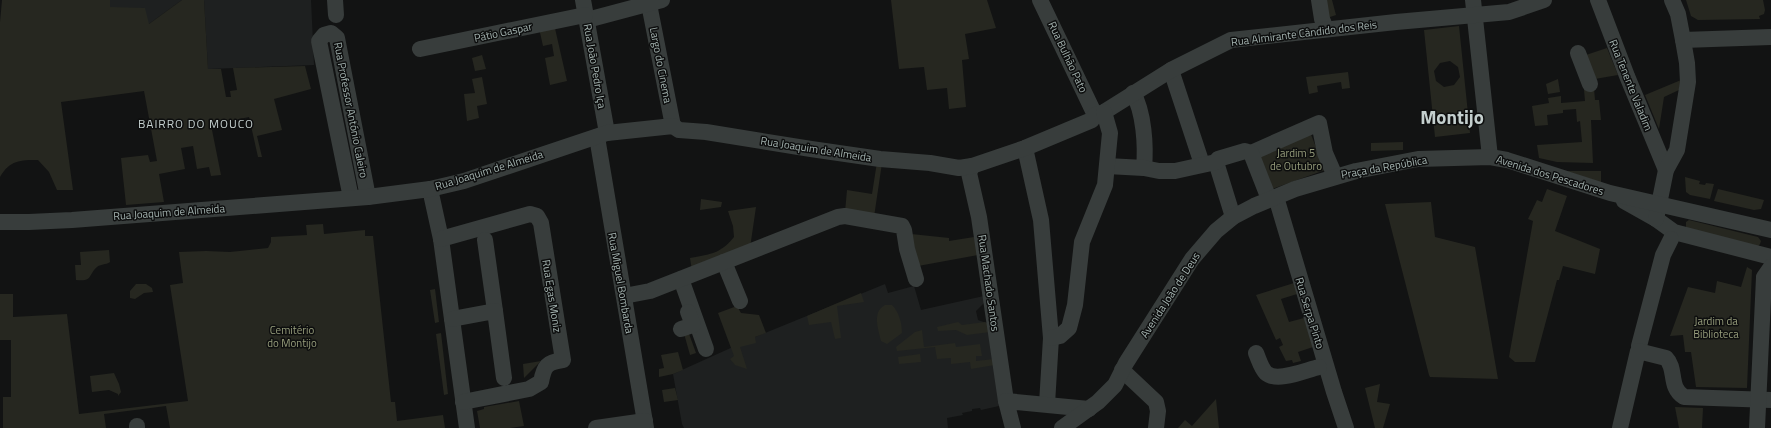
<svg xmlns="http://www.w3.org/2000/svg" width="1771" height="428" viewBox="0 0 1771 428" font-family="'Titillium Web',sans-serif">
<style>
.built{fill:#1e2020}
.green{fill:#262720;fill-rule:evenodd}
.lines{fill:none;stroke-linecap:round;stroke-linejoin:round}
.minor{stroke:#383d3c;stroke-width:16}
.labels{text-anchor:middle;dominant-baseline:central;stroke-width:3;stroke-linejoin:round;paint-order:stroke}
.street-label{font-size:11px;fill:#a4b3b0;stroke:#0d0e0e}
.park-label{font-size:11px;fill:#979d7c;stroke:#0d0e0e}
.neighbourhood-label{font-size:12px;letter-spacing:1px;fill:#c4cfce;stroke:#0d0e0e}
.town-label{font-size:19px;font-weight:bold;fill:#c4cfce;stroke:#0d0e0e}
</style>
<rect width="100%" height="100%" fill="#121313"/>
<g class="built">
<polygon points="110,0 182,0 135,34 107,41"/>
<polygon points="204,0 311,0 314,65 208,69"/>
<polygon points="885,284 888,293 914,286 921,310 984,296 985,302 976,311 978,320 989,324 999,406 981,410 980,408 972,409 972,411 962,413 963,415 947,418 948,428 684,428 682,424 673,374 755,337"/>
</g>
<g class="green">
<path d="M 2,0 L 110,0 L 110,7 L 145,8 L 149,24 L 182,0 L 204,0 L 208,69 L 221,69 L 226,97 L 231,97 L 230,91 L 237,90 L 233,68 L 305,66 L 311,89 L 274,99 L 282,130 L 257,136 L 262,157 L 258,157 L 249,117 L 211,125 L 221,175 L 211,176 L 209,167 L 197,169 L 193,146 L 181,148 L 185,169 L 159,174 L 164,202 L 126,205 L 121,158 L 148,155 L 150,162 L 157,161 L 144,91 L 61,102 L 73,190 L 57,190 L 49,172 L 38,160 C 20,160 10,160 0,177 L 0,22 Z"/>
<polygon points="891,0 987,0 996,28 965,34 969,59 962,60 966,107 949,109 947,88 927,90 924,67 899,69"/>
<polygon points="1325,0 1332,0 1336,15 1327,18"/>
<polygon points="1686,0 1763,0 1765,10 1764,14 1759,16 1760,19 1698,20 1691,16"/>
<polygon points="554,24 567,81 550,85 545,58 554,56 552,44 543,46 539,28"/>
<path d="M 1459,26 L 1470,133 L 1435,137 L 1424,30 ZM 1450,61 L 1458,67 L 1460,77 L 1454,85 L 1444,87 L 1436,81 L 1434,71 L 1440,63 Z"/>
<polygon points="1607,48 1618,75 1589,80 1580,57"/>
<polygon points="482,55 486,69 475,71 472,58"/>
<polygon points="1348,72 1350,88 1342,89 1341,82 1317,86 1318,92 1309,94 1306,77"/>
<polygon points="482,77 487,104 477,106 479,118 467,121 464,94 475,93 472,79"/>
<polygon points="1558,79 1560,92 1548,94 1546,84"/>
<polygon points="1681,80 1679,90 1664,97 1659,129 1645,95"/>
<polygon points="1594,88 1595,100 1599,100 1601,120 1591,120 1593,163 1557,162 1539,158 1537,145 1582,142 1580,121 1577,122 1576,109 1563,110 1563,113 1547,115 1548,125 1535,126 1532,106 1549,103 1548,98 1561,96 1561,103 1585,101 1584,90"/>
<polygon points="1310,132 1325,170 1269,190 1255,155"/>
<polygon points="1403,142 1403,150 1371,151 1371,143"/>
<polygon points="877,162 882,163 874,217 845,212 847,190 872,194"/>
<polygon points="1566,171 1601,171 1601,183"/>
<polygon points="1685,177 1700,181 1699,184 1705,185 1706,183 1714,184 1710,199 1690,195 1686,192"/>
<polygon points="1547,189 1567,196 1555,231 1600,249 1595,274 1563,266 1559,280 1557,280 1535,362 1515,362 1509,357 1533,221 1528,219 1537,200 1542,202"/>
<polygon points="1718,189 1764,200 1761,209 1754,210 1714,201"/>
<polygon points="701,199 722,202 721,207 700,210"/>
<polygon points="1431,202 1435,237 1475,247 1498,379 1430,377 1429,375 1385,204"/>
<path d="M 756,207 L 750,248 L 692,271 L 690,258 C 711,254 720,254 734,237 L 733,226 L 728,211 Z"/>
<polygon points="1689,220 1758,237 1761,241 1760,244 1757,248 1686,229 1686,222"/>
<polygon points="323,224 324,234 365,230 365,236 373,236 391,402 395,402 397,421 443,415 445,428 170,428 166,406 104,414 106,428 3,428 3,397 11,397 11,340 0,340 0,294 13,294 13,317 67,314 79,414 188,401 170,285 183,283 179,252 206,251 230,252 268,248 271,242 271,237 307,235 306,225"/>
<polygon points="911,234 949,238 949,241 974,237 978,255 918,266"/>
<path d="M 109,250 L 110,262 C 106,265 100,264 97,267 C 88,275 93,282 76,280 L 75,265 L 81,265 L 80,252 Z"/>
<polygon points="1747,267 1752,270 1747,388 1696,387 1691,352 1685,352 1683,335 1670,336 1688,287 1715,293 1717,281 1741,287"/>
<polygon points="1294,283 1297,294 1281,299 1289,322 1304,318 1313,347 1298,352 1301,361 1293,363 1292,360 1286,361 1279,347 1283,345 1280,338 1276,340 1256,295"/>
<polygon points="136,284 146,284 152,288 153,292 144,293 135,299 130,298 130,291"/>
<polygon points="435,289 439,322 435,323 430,290"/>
<polygon points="861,293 864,302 837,306 841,338 835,339 831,322 809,325 807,316"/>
<path d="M 885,305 L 892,305 C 899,312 902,323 902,333 L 887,344 L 881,341 C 878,328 872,312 885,305 Z"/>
<polygon points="737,306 741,313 759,315 766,333 755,337 756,343 740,347 747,369 735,365 730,359 734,356 718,313"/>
<polygon points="958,322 962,325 985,322 989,324 990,332 967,335 956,330 938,331 937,327"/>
<polygon points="683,330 688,331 696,353 690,355"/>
<polygon points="922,330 924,347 955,343 956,347 980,344 982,356 976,356 976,361 994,359 995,365 971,369 970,362 951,364 951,358 937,359 935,347 897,351 896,347 915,332"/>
<polygon points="441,333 448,394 444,395 436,334"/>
<polygon points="678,352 683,370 673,374 659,377 659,369 664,368 661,355"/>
<polygon points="920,354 921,362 899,364 898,357"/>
<polygon points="541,361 524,378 523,364"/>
<polygon points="114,373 119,384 121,392 118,396 118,394 109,390 92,392 90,376"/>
<polygon points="1380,384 1377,402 1390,404 1383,428 1375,428 1365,388"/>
<polygon points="675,388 678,400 664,402 662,390"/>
<polygon points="1216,399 1219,428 1178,428 1185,420 1192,426"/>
<polygon points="519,401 524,426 510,428 480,428 477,411 484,409 484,407"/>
<polygon points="1675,407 1703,408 1702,428 1679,428"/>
</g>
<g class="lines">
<g class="minor">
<polyline points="335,0 336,15"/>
<polyline points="583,0 607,133"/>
<polyline points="1040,0 1095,115"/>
<polyline points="1319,0 1322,19 1326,29"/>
<polyline points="1473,0 1490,157"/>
<polyline points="1598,0 1627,76 1666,170"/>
<polyline points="649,4 673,126"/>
<polyline points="587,20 662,0"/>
<polyline points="1683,40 1771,37"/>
<polyline points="420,49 585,15"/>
<polyline points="1578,53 1590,84"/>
<polyline points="1171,70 1202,164"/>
<path d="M 1133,93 C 1144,112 1146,146 1144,168"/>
<polyline points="597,137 646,428"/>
<polyline points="1025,148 1041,220 1051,338 1047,404"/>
<polyline points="1251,153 1319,123 1325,153 1335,176"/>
<polyline points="1216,162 1233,217"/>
<polyline points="972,166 969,173 979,217 1006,401"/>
<polyline points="1107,166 1144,168 1159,171 1175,171 1216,162 1218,159 1245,151 1251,153 1269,199"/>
<polyline points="430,189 441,239 467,428"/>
<polyline points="1276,197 1334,392 1346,428"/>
<polyline points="351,198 319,41 324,35 331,33 337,38 368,197"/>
<polyline points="1624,201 1656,219 1674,232 1771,257"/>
<polyline points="1656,219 1666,170 1677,150 1688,82 1687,63 1683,40 1678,14 1672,0"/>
<polyline points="0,222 29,222 72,220 368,197 430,189 464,181 607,133 673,126 679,130 706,132 811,149 880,159 930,163 959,168 972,166 1025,148 1092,120 1095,115 1104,112 1171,70 1231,40 1396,22 1509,12 1544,0"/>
<path d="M 441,239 L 530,214 L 537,216 L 541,223 L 563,360 C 547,362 544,366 541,382 L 529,389 L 463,402"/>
<polyline points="485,240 495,311"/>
<polyline points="724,262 740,301"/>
<polyline points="681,279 706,349"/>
<polyline points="624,296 650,291 838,217 845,216 902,226 904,230 907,249 916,279"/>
<polyline points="452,319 495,311 504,378"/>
<polyline points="681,329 693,325 688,312"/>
<polyline points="1051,338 1060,336 1069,328 1075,305 1082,242 1105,185 1110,133 1104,112"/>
<polyline points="1639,346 1663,255 1671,239"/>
<path d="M 1256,353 C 1259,360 1261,368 1266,373 C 1277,383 1306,370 1319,367"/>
<polyline points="1122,370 1156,402 1158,411 1156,428"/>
<polyline points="137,426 137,428"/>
<polyline points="596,428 645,421"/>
<polyline points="1013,428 1006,401 1089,409"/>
<polyline points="1062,428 1098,402 1115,385 1126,363 1192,259 1216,231 1233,217 1254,206 1295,189 1356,171 1418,159 1490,157 1507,160 1610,193 1771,230"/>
<path d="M 1620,428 L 1638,351 L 1666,358 C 1677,369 1668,387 1684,397 L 1771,400"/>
<polyline points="1757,428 1764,277 1771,267"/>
</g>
</g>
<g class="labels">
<g class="street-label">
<text transform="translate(503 32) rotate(-12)">Pátio Gaspar</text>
<text transform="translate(1304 33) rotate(-7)">Rua Almirante Cândido dos Reis</text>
<text transform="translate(1068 57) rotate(65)">Rua Bulhão Pato</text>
<text transform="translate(661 65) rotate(79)">Largo do Cinema</text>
<text transform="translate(595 66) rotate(80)">Rua João Pedro Iça</text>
<text transform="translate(1631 85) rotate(68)">Rua Tenente Valadim</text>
<text transform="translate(351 110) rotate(79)">Rua Professor António Caleiro</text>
<text transform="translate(816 149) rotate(9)">Rua Joaquim de Almeida</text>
<text transform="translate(1384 167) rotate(-10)">Praça da República</text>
<text transform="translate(489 170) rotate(-17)">Rua Joaquim de Almeida</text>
<text transform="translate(1550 175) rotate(17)">Avenida dos Pescadores</text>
<text transform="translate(169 212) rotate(-4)">Rua Joaquim de Almeida</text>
<text transform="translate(621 283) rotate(80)">Rua Miguel Bombarda</text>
<text transform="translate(989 283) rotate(82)">Rua Machado Santos</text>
<text transform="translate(1170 295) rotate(-57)">Avenida João de Deus</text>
<text transform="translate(552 296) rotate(81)">Rua Egas Moniz</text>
<text transform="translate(1310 313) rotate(73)">Rua Serpa Pinto</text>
</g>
<g class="park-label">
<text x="1296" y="153">Jardim 5<tspan x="1296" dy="13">de Outubro</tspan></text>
<text x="1716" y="321">Jardim da<tspan x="1716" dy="13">Biblioteca</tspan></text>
<text x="292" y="330">Cemitério<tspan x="292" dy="13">do Montijo</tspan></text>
</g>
<g class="neighbourhood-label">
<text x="196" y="123">BAIRRO DO MOUCO</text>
</g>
<g class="town-label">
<text x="1452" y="116">Montijo</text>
</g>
</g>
</svg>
